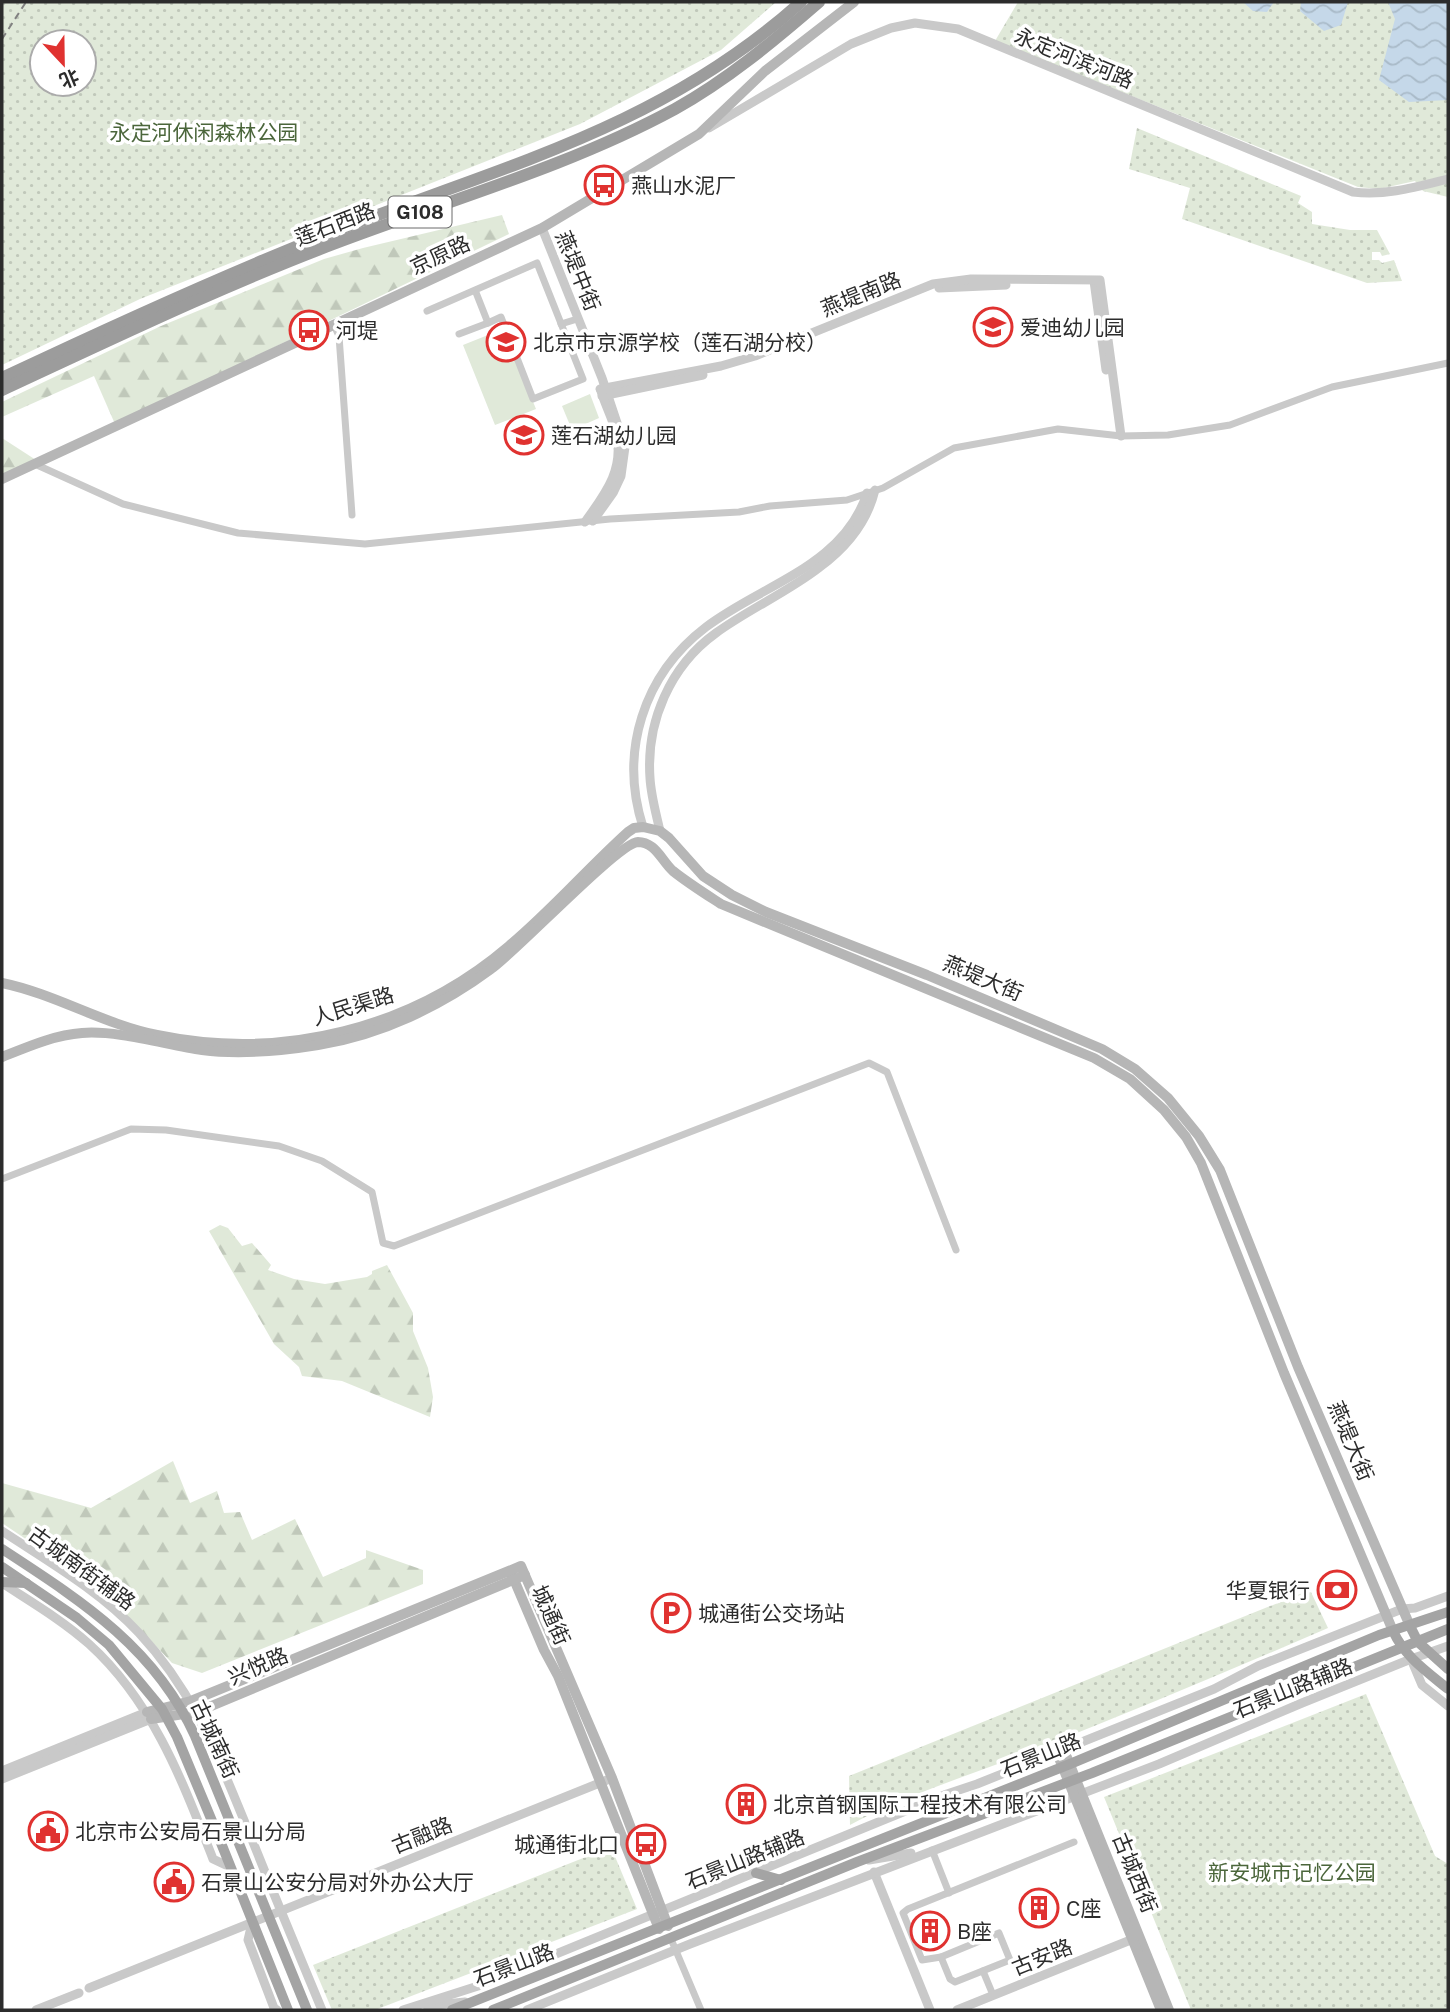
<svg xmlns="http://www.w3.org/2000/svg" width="1450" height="2012" viewBox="0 0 1450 2012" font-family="'Public Sans','Noto Sans SC',sans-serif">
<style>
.green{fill:#e0e9d9}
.forest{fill:url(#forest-firs)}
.park{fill:url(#park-dots);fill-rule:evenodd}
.water{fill:url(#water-waves)}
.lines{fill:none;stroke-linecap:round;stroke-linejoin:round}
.minor{stroke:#c9c9c9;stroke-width:7}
.tertiary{stroke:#c9c9c9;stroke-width:9}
.secondary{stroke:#b6b6b6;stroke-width:10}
.primary{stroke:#a4a4a4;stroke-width:10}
.trunk{stroke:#9c9c9c;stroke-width:12}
.rail{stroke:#818181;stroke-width:2;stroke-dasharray:7 5;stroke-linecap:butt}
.labels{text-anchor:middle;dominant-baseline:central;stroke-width:7;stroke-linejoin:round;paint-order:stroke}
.shield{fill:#fff;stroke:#6b6b6b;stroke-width:2}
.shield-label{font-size:19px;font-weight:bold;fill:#2c2c2c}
.street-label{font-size:21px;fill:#2c2c2c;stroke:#fff}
.park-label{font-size:21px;fill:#4b663b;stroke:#fff}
.poi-label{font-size:21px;fill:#2c2c2c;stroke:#fff;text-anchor:start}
</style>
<defs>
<pattern id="forest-firs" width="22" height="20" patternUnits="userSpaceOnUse" patternTransform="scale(1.75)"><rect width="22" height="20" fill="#e0e9d9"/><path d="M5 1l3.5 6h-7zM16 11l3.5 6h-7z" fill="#c0c8ba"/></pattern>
<pattern id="park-dots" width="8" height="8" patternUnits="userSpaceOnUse" patternTransform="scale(1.75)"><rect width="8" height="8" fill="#e0e9d9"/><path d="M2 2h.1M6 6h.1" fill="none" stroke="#c0c8ba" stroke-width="1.8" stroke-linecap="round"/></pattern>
<pattern id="water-waves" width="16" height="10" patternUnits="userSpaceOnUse" patternTransform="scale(1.75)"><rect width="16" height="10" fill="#c5d8e9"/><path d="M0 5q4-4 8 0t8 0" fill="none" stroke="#a9bac8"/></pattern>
</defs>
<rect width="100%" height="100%" fill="#fff"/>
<g class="green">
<polygon points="503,329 536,409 495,425 463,345"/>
<polygon points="590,394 599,418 572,430 562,406"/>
</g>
<g class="forest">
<polygon points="502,215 509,234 115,424 94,376 2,417 2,402 161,326 324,259 363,248"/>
<polygon points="2,438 36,460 2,474"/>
<polygon points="220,1225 228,1228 242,1246 252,1243 271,1265 268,1270 294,1279 325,1284 367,1277 372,1274 372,1271 387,1265 413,1313 413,1331 428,1368 433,1397 430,1417 342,1381 302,1376 299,1367 274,1344 209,1231"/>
<polygon points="173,1461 190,1503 217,1491 224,1513 240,1512 252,1540 295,1519 323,1577 366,1558 366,1550 423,1570 423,1584 202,1673 172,1663 107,1594 2,1523 2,1483 91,1508"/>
</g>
<g class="park">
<path d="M 2,2 L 776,2 L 721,50 L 580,124 L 140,299 L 2,365 ZM 84,42 L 84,84 L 42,84 L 42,42 Z"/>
<polygon points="1018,2 1448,2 1448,197 1423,191 1415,181 1379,189 1358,187 995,41"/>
<polygon points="1137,128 1301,196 1298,203 1312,212 1312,224 1350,230 1377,230 1390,254 1382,256 1380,252 1372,252 1372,260 1379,260 1382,263 1394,260 1402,281 1367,283 1182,219 1190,188 1129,169"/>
<path d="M 1310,1590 L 1328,1628 C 1233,1669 1138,1709 1042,1747 C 978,1773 911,1792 850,1825 L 849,1776 Z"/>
<polygon points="1366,1694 1435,1856 1448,1864 1448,2010 1191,2010 1104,1797"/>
<polygon points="611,1847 637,1909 375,2010 332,2010 313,1965"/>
</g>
<g class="water">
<polygon points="1243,2 1274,2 1267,12 1253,11"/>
<polygon points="1301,2 1348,2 1341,25 1324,31 1300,11"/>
<polygon points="1388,2 1448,2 1448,100 1409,102 1379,80 1395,19"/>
</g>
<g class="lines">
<g class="minor">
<polyline points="427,311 537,263 583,379 533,399 501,317 488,323 475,290"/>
<polyline points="561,324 574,320"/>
<polyline points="334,325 339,336 352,515"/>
<polyline points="459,334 488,323"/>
<polyline points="37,465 123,504 238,533 365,544 610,519 739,512 770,506 847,500 883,488 954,448 1058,429 1121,436 1168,435 1230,425 1332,387 1448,363"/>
<polyline points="2,1179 131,1129 166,1130 279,1146 322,1161 372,1192 383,1243 394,1246 869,1063 887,1072 956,1250"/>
<polyline points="932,1850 949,1893"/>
<polygon points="999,1933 1010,1960 955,1982 950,1979 941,1957"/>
<polyline points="671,1939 701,2010"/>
<polyline points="941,1957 922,1960 903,1913 908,1909 1074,1842"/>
<polyline points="983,1971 993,1995"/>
</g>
<g class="tertiary">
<path d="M 709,128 L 851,44 L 891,28 L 915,23 L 958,29 L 1353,192 C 1386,196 1416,187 1448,179"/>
<polyline points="542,228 602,378 625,447 621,476 613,493 593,521"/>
<polyline points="1094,281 1106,370"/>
<polyline points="939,288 1006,285"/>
<polyline points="600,389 721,366 755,356 933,284 971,279 1100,280 1121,436"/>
<polyline points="602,396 703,375"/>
<path d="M 585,522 C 605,494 625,469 616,433 C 613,419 605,405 601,391"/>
<path d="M 643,827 C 619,752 643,675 706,627 C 761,585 844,566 867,493"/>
<path d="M 660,831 C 656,813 651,796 650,778 C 646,722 670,666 716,633 C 749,609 788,592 820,567 C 847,547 867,523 875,490"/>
<path d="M 2,1531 C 49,1562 100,1591 139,1633 C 197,1695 219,1761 251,1837 C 274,1895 298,1952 322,2010"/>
<path d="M 2,1583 C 31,1602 62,1620 89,1644 C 153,1702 182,1780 213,1859 L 230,1867"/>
<polyline points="1411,1659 1422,1685 1448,1706"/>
<polyline points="2,1771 147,1712"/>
<polyline points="2,1779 151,1719"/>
<polyline points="869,1860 911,1853"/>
<polyline points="874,1872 930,2010"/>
<polyline points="252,1923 248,1940 274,2008 277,2010"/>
<polyline points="89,1988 612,1778"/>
<polyline points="427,2006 465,2002"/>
<polyline points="36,2010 79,1993"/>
<polyline points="403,2010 478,1986 947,1794 977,1784 1214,1689 1258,1666 1402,1609 1415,1608 1448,1596"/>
<polyline points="527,2010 690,1944 1159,1764 1302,1703 1411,1659 1448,1646"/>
<polyline points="957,2010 1138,1937"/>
</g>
<g class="secondary">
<polyline points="2,479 542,228 699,134 765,71 854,2"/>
<path d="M 2,983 C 55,994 103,1024 157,1035 C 282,1061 412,1029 509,946 C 551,911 587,869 628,832 L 634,828 L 643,827 L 660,831 L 669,838 L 703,876 L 732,895 L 766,912 L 927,975 L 1102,1049 L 1135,1069 L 1168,1098 L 1199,1136 L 1220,1170 L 1298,1367 L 1410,1626"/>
<path d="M 2,1057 C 27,1047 54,1035 82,1033 C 117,1030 167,1045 202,1050 C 240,1055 281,1051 318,1045 C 381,1035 441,1006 491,969 C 518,950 618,843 638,842 C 643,842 648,844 652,847 C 660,853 665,864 673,871 C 688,883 704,893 721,904 L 1094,1058 L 1130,1079 L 1164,1110 L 1186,1137 L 1201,1163 L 1284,1373 L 1393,1631"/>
<polyline points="512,1575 544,1650 558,1676 659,1929"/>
<polyline points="147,1712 191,1701 521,1566 612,1778 668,1926"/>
<polyline points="151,1719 197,1712 525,1575"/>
<polyline points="1064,1750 1169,2010"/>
<polyline points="1057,1753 1161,2010"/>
</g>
<g class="primary">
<path d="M 2,1549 C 80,1600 155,1647 195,1736 L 307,2010"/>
<polyline points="2,1567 77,1618 109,1645 162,1709 177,1737 217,1833 288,2010"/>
<polyline points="2,1582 26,1583"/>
<polyline points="1410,1626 1418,1642 1448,1669"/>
<path d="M 1393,1631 C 1405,1657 1426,1671 1448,1689"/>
<polyline points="756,1873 781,1880"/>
<polyline points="452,2010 1070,1764 1379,1635 1448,1612"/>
<polyline points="493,2010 857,1862 1092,1773 1448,1629"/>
</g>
<g class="trunk">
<path d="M 2,378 C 110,327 219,277 330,233 C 500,167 661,128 801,2"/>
<path d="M 2,390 C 112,339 222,286 336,243 C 449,200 568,167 675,109 C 727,80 774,41 819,2"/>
</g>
<polyline class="rail" points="2,39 26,2"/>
</g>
<defs>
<symbol id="bus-ring" viewBox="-11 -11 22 22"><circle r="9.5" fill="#fff" stroke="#e03230" stroke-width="1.5"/><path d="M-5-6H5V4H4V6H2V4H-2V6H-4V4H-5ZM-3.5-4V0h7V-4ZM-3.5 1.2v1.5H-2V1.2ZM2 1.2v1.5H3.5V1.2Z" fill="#e03230"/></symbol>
<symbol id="school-ring" viewBox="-11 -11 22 22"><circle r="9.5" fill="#fff" stroke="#e03230" stroke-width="1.5"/><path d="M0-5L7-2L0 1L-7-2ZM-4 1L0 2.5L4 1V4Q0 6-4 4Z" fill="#e03230"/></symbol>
<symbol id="bank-ring" viewBox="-11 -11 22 22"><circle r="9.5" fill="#fff" stroke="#e03230" stroke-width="1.5"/><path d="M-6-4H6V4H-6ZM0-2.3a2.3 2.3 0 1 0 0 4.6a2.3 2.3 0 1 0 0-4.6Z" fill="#e03230"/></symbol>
<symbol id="parking-ring" viewBox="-11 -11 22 22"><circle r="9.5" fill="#fff" stroke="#e03230" stroke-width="1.5"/><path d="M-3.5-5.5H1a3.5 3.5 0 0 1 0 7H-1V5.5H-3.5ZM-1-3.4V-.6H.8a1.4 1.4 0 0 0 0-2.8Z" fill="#e03230"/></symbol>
<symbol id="building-ring" viewBox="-11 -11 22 22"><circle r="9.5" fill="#fff" stroke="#e03230" stroke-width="1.5"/><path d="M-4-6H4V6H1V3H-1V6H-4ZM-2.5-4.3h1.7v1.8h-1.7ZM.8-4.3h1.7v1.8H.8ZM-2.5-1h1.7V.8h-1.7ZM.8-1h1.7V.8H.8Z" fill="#e03230"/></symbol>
<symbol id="civic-ring" viewBox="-11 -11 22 22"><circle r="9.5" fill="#fff" stroke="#e03230" stroke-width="1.5"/><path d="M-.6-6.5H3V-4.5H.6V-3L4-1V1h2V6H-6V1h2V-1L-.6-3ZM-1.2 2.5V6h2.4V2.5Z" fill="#e03230"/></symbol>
</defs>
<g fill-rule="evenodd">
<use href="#bus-ring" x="582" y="163" width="44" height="44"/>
<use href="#school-ring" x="971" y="305" width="44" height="44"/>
<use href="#bus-ring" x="287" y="308" width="44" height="44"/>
<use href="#school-ring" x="484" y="320" width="44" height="44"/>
<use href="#school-ring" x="502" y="413" width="44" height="44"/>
<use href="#bank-ring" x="1315" y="1568" width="44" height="44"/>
<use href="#parking-ring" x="649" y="1591" width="44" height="44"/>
<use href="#building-ring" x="724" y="1782" width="44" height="44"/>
<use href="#civic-ring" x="26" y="1809" width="44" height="44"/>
<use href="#bus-ring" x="624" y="1822" width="44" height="44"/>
<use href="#civic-ring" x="152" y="1860" width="44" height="44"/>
<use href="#building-ring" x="1017" y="1886" width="44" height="44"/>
<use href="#building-ring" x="908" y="1909" width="44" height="44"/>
</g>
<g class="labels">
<rect class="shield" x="388.5" y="196.5" width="63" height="31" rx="5"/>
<g class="shield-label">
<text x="420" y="212">G108</text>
</g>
<g class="street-label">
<text transform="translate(1074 58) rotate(22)">永定河滨河路</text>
<text transform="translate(335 224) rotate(-21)">莲石西路</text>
<text transform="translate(440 255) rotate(-25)">京原路</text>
<text transform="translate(578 271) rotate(68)">燕堤中街</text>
<text transform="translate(861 294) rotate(-22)">燕堤南路</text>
<text transform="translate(983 978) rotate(23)">燕堤大街</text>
<text transform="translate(353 1006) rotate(-17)">人民渠路</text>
<text transform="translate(1351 1441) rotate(67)">燕堤大街</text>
<text transform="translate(82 1568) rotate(36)">古城南街辅路</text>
<text transform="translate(551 1615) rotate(66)">城通街</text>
<text transform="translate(258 1666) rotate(-23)">兴悦路</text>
<text transform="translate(1293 1688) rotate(-22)">石景山路辅路</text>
<text transform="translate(215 1739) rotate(65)">古城南街</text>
<text transform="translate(1041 1755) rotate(-22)">石景山路</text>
<text transform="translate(422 1835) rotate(-22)">古融路</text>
<text transform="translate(745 1859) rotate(-22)">石景山路辅路</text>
<text transform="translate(1135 1873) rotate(68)">古城西街</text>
<text transform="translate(1042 1957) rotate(-22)">古安路</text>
<text transform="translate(514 1965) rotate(-21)">石景山路</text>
</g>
<g class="park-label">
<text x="204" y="132">永定河休闲森林公园</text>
<text x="1292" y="1872">新安城市记忆公园</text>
</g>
<g class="poi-label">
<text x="631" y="185">燕山水泥厂</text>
<text x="1020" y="327">爱迪幼儿园</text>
<text x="336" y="330">河堤</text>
<text x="533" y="342">北京市京源学校（莲石湖分校）</text>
<text x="551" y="435">莲石湖幼儿园</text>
<text x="1310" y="1590" text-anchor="end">华夏银行</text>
<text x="698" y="1613">城通街公交场站</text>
<text x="773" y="1804">北京首钢国际工程技术有限公司</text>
<text x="75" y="1831">北京市公安局石景山分局</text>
<text x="619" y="1844" text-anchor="end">城通街北口</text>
<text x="201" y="1882">石景山公安分局对外办公大厅</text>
<text x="1066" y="1908">C座</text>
<text x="957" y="1931">B座</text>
</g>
</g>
<rect width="1450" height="2012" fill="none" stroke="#2c2c2c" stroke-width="7"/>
<g transform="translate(63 63) rotate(158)"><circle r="33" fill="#ffffff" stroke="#ababab" stroke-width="2"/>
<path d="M0-5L12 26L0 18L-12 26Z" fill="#e03230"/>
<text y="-10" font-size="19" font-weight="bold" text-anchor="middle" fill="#2c2c2c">北</text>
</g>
</svg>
